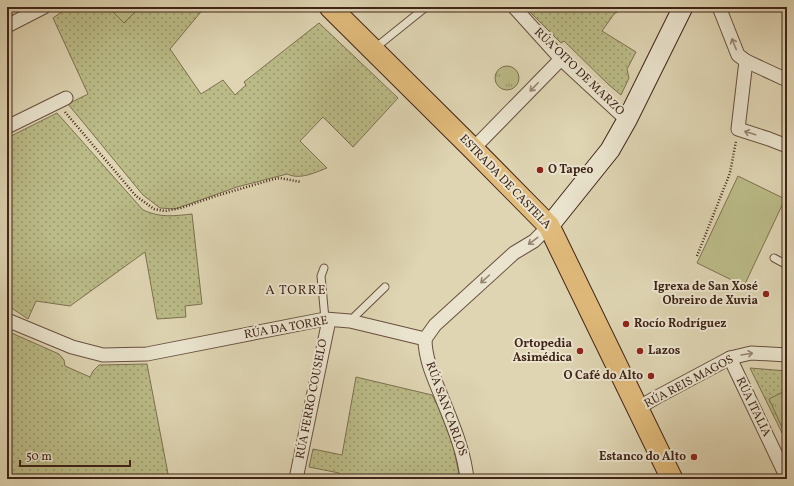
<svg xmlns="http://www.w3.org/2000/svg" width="794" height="486" viewBox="0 0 794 486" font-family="Vollkorn,serif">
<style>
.grass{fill:url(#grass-dots);stroke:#7e7050}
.park{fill:url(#park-tufts);stroke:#7e7050}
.pitch{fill:#babb87;stroke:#7e7050}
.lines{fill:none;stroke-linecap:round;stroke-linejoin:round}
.lane-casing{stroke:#68503f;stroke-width:9}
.street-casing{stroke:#68503f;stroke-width:15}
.secondary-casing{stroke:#412418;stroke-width:21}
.primary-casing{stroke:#412418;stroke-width:23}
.path{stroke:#412418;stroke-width:2.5;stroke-dasharray:1 2;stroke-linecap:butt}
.lane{stroke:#eae4ce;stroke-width:7}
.street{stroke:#eae4ce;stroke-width:13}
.secondary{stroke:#eae4ce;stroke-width:19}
.primary{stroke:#e0ba7a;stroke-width:21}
.oneway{stroke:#968473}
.poi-dot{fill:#8f2418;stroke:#eae4ce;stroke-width:1.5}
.labels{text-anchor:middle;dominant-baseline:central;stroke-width:4;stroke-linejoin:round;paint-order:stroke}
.street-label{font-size:12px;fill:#412418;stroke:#eae4ce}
.poi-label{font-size:12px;font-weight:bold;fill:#412418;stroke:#eae4ce;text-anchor:end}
.neighbourhood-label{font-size:13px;letter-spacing:1px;fill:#412418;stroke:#eae4ce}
</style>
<defs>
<pattern id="grass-dots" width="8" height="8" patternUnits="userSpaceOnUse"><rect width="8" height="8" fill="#babb87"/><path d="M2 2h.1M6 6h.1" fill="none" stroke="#99986d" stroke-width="1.8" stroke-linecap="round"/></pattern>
<pattern id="park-tufts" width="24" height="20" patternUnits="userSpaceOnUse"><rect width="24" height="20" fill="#babb87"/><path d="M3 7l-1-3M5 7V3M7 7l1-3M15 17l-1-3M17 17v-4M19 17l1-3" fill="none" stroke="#99986d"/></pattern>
</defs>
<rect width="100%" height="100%" fill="#dfd5b3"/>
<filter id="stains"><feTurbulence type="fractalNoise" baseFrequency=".005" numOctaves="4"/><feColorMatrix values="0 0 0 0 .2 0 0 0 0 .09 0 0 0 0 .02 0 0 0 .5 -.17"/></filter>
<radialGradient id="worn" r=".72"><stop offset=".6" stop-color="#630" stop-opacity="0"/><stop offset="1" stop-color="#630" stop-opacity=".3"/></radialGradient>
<g class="grass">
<path d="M 66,7 L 205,7 L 170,49 L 201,94 L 223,80 L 235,95 L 246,85 L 244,82 L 319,23 L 398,98 L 353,147 L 323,117 L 300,141 L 327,168 C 314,173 300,180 287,174 L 237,187 L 175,209 L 160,208 L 143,195 L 68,104 L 88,94 L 53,18 L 63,11 Z"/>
<polygon points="525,7 625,7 614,14 602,31 636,52 627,69 629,78 621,95 609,85 564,41 561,43"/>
<path d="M 57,113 L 143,210 C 161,218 173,216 192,214 L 202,304 L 185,306 L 186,317 L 157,319 L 145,252 L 70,306 L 36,301 L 28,319 L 7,305 L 7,138 Z"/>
<polygon points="7,331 59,354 64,360 65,366 90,377 93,371 99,365 147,364 169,479 7,479"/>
<polygon points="750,368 787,371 787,443"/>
<polygon points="356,377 432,395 444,418 453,445 460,479 338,479 339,473 309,467 313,449 342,455"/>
</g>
<g class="park">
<circle cx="507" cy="78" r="12"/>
<polygon points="787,390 787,435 786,436 769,399"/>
</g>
<g class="pitch">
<polygon points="108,7 140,7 124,23"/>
<polygon points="738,176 785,199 744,286 697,263"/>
</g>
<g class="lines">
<defs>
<g id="lane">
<polyline points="375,48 426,7"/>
<polyline points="774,258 787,265"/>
<polyline points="324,268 321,276 325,319"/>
<polyline points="350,321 385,287"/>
</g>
<g id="street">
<polyline points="514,7 561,59 627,120"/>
<polyline points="719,7 738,55 746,61 787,80"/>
<polyline points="7,26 44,7"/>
<polyline points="746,61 738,129 769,139 787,146"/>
<polyline points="7,127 66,98"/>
<polyline points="473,149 561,59"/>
<polyline points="7,320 72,347 103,355 147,354 325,319 350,321 425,339"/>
<polyline points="425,339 435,325 514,253 534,241 549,226"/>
<path d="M 425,339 C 425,358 433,376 440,393 C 451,421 464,449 467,479"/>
<polyline points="730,358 787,478"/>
<polyline points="638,408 657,397 730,358 751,353 787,355"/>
<polyline points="296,479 329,320"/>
</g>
<polyline id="secondary" points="549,226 610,150 627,120 683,7"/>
<polyline id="primary" points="330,7 473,149 549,226 672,479"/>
</defs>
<use href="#lane" class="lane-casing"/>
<use href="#street" class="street-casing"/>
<use href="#secondary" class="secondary-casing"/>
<use href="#primary" class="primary-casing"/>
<g class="path">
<polyline points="65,112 136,196 154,209 165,211 181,208 216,196 274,179 280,178 301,182"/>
<polyline points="697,256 730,173 736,141"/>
</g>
<use href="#lane" class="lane"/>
<use href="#street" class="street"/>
<use href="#secondary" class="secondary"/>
<use href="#primary" class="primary"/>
</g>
<defs><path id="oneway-shaft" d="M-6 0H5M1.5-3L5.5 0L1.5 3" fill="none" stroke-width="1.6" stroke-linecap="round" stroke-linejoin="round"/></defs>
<g class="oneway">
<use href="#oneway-shaft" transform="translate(734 44) rotate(-112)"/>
<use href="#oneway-shaft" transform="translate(534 87) rotate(134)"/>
<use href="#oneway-shaft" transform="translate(750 133) rotate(-163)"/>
<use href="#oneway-shaft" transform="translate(533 241) rotate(143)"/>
<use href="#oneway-shaft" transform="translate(485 279) rotate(138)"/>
<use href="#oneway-shaft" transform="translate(747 354) rotate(-9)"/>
</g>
<g class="poi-dot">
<circle cx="540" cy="170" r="4"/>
<circle cx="766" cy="294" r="4"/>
<circle cx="626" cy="324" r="4"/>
<circle cx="580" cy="351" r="4"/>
<circle cx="640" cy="351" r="4"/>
<circle cx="651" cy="376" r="4"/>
<circle cx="694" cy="457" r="4"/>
</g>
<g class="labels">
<g class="street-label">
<text transform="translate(579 72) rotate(44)">RÚA OITO DE MARZO</text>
<text transform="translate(505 182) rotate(46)">ESTRADA DE CASTELA</text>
<text transform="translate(286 328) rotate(-10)">RÚA DA TORRE</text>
<text transform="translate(689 382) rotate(-28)">RÚA REIS MAGOS</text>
<text transform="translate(312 399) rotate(-79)">RÚA FERRO COUSELO</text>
<text transform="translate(753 407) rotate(64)">RÚA ITALIA</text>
<text transform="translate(446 409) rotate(70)">RÚA SAN CARLOS</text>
</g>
<g class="poi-label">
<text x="548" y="170" text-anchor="start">O Tapeo</text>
<text x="758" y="287">Igrexa de San Xosé<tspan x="758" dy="14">Obreiro de Xuvia</tspan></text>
<text x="634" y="324" text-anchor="start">Rocío Rodríguez</text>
<text x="572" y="344">Ortopedia<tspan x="572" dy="14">Asimédica</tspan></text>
<text x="648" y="351" text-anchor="start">Lazos</text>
<text x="643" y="376">O Café do Alto</text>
<text x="686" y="457">Estanco do Alto</text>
</g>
<g class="neighbourhood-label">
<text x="296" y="291">A TORRE</text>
</g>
</g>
<rect width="794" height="486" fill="none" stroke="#dfd5b3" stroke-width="24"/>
<rect x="8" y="8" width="778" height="470" fill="none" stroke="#412418" stroke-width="2"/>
<rect x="12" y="12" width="770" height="462" fill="none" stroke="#412418"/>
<path d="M20 460v6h110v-6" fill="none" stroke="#412418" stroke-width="2"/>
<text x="26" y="460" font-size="12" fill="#412418" stroke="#eae4ce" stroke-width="3" paint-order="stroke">50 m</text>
<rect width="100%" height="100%" filter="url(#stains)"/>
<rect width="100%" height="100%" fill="url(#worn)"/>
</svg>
